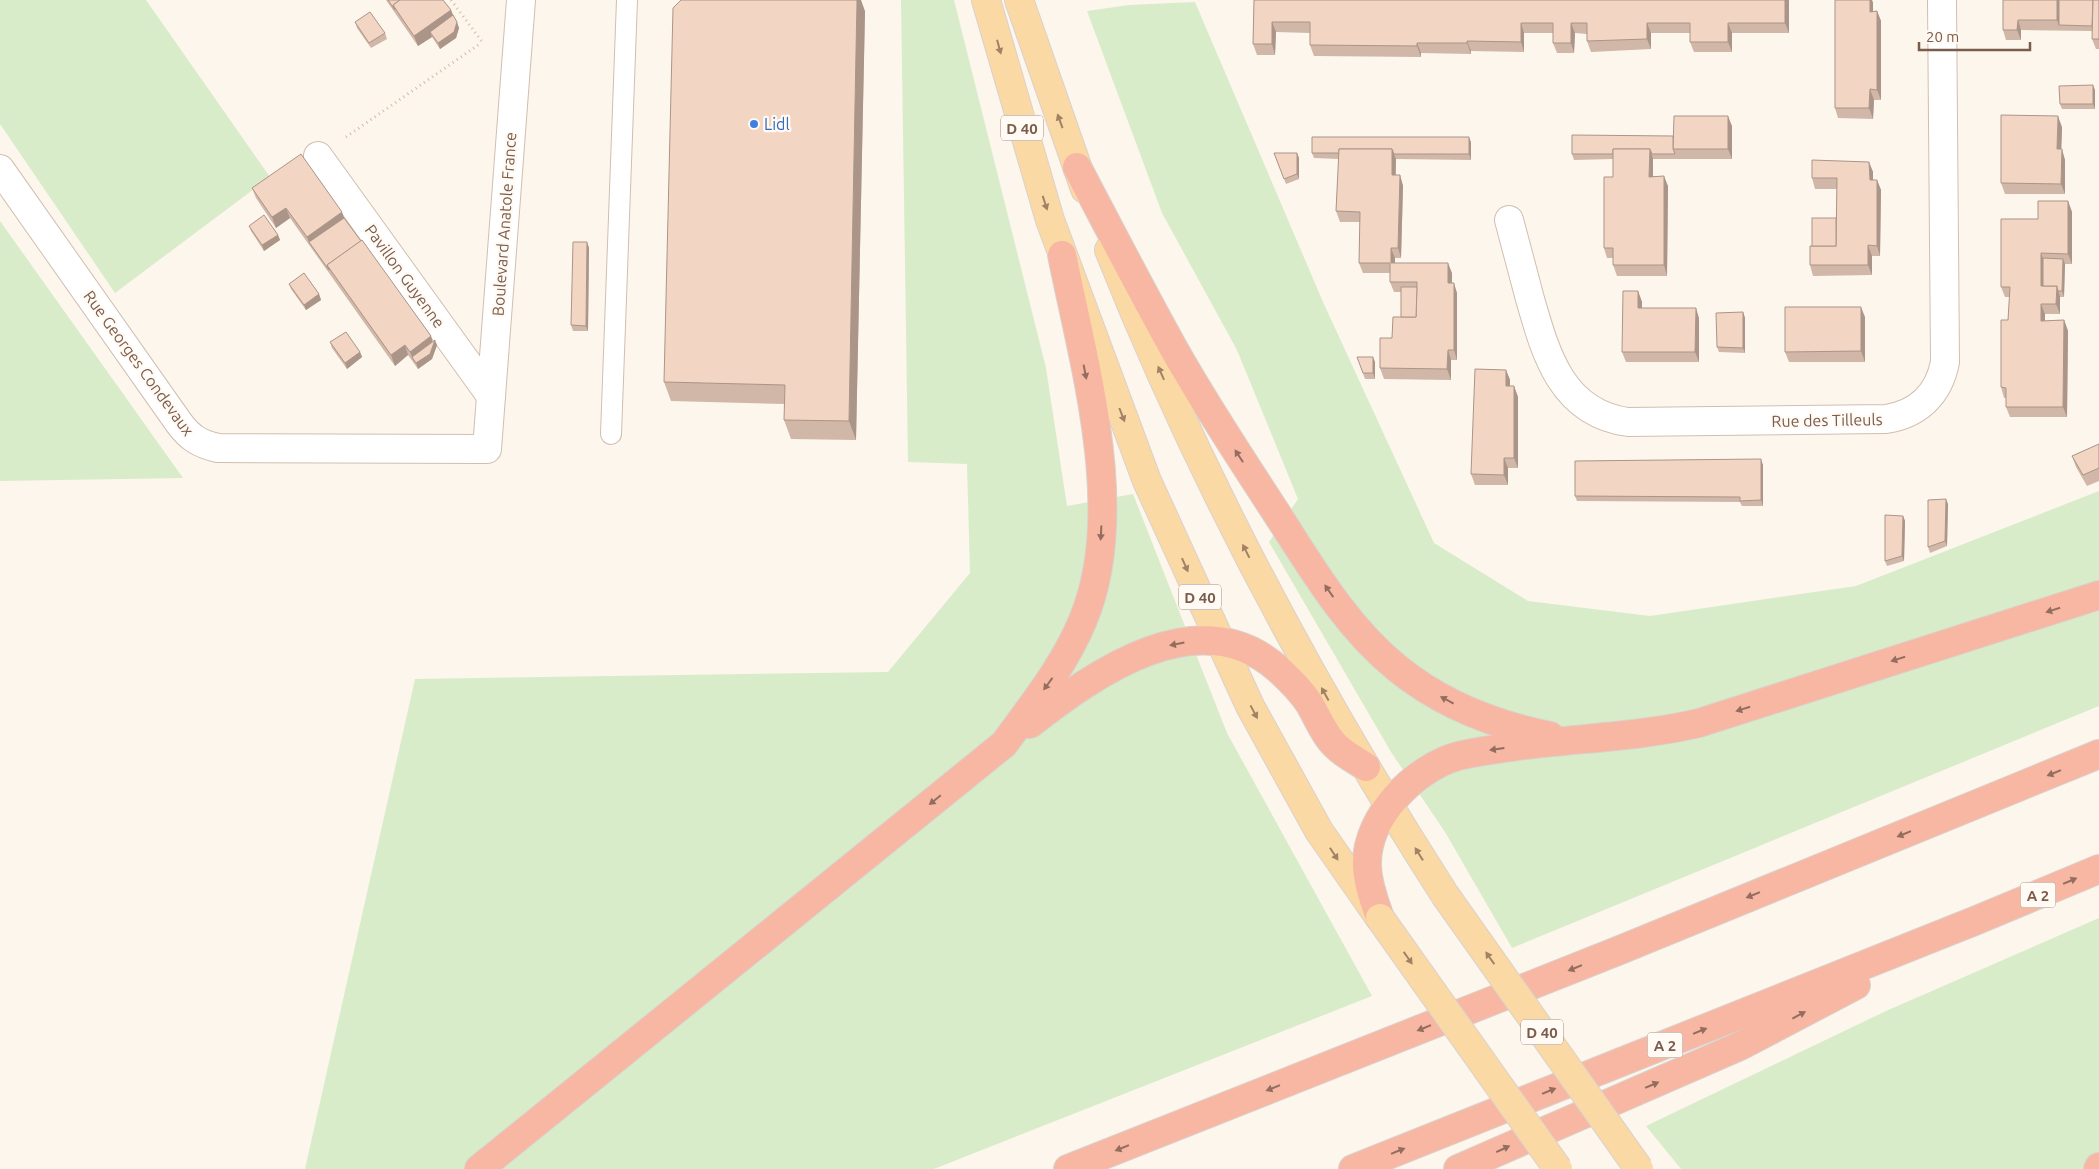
<svg xmlns="http://www.w3.org/2000/svg" width="2099" height="1169" viewBox="0 0 2099 1169" font-family="Ubuntu,sans-serif">
<style>
.green{fill:#d8ecc9}
.lines{fill:none;stroke-linecap:round;stroke-linejoin:round}
.lane-casing{stroke:#d1beb0;stroke-width:22}
.street-casing{stroke:#d1beb0;stroke-width:30}
.primary-casing{stroke:#dad1cd;stroke-width:30}
.highway-casing{stroke:#dad1cd;stroke-width:30}
.path{stroke:#d9b8a5;stroke-width:3;stroke-dasharray:1 4;stroke-linecap:butt}
.lane{stroke:#fff;stroke-width:20}
.street{stroke:#fff;stroke-width:28}
.primary{stroke:#fbd9a5;stroke-width:28}
.highway{stroke:#f7b7a3;stroke-width:28}
.primary-bridge-casing{stroke:#dad1cd;stroke-width:30;stroke-linecap:butt}
.primary-bridge{stroke:#fbd9a5;stroke-width:28}
.wall{fill:#d1b7a8}
.shaded-wall{fill:#aa9588}
.building{fill:#f3d5c3;stroke:#aa9588}
.oneway{fill:#a18267}
.oneway2{fill:#936e5e}
.shop-dot{fill:#3f7fe0;stroke:#fffaf3;stroke-width:2}
.labels{text-anchor:middle;dominant-baseline:central;stroke-width:4.5;stroke-linejoin:round;paint-order:stroke}
.shield{fill:#fffaf3;stroke:#a28b7f;stroke-width:1}
.shield-label{font-size:15px;font-weight:bold;fill:#7a5c4d}
.shop-label{font-size:16px;fill:#366cbe;stroke:#fffaf3;text-anchor:start}
.street-label{font-size:16px;fill:#7a5c4d;stroke:#fffaf3}
</style>
<rect width="100%" height="100%" fill="#fdf6ec"/>
<g class="green">
<polygon points="0,0 146,0 270,177 115,293 0,124"/>
<polygon points="901,0 954,0 1046,368 1067,506 1133,494 1227,733 1372,996 934,1169 305,1169 415,679 888,672 970,573 967,464 908,462"/>
<polygon points="1195,2 1323,302 1434,543 1528,601 1650,616 1856,586 2099,491 2099,706 1512,948 1445,832 1391,752 1269,542 1298,499 1237,350 1162,213 1087,11 1129,5"/>
<polygon points="0,221 183,478 0,481"/>
<polygon points="2099,918 2099,1169 1681,1169 1646,1126 1886,1011"/>
</g>
<g class="lines">
<defs>
<polyline id="lane" points="611,434 627,0"/>
<g id="street">
<polyline points="318,156 491,396"/>
<path d="M 0,169 L 179,423 C 190,438 200,444 218,448 L 487,449 L 521,0"/>
<path d="M 1509,220 C 1516,247 1523,273 1530,299 C 1546,355 1562,413 1628,422 L 1886,419 C 1918,414 1939,394 1945,362 L 1942,0"/>
</g>
<g id="primary">
<polyline points="986,0 1050,220 1147,481 1250,706 1319,831 1379,917"/>
<polyline points="1019,0 1085,189"/>
<path d="M 1109,250 C 1199,476 1314,691 1445,895"/>
</g>
<g id="highway">
<path d="M 1077,167 C 1109,228 1141,290 1175,351 C 1206,406 1242,460 1277,514 C 1312,568 1346,627 1397,668 C 1441,704 1495,725 1550,736"/>
<path d="M 1030,724 C 1095,673 1199,599 1278,669 C 1288,678 1301,691 1309,703 C 1317,716 1325,737 1337,747 C 1345,755 1356,760 1366,767"/>
<path d="M 1380,918 C 1374,900 1367,882 1367,863 C 1367,816 1415,768 1458,756 C 1478,751 1498,749 1518,746 C 1579,738 1639,737 1699,723 L 2099,595"/>
<path d="M 479,1169 L 1004,744 C 1033,704 1064,666 1083,620 C 1128,513 1084,365 1062,255"/>
<polyline points="1068,1169 1620,950 2099,754"/>
<polyline points="1353,1169 1977,920 2099,869"/>
<polyline points="1458,1169 1740,1046 1856,985"/>
<polyline points="2098,1169 2099,1167"/>
</g>
</defs>
<use href="#lane" class="lane-casing"/>
<use href="#street" class="street-casing"/>
<use href="#primary" class="primary-casing"/>
<use href="#highway" class="highway-casing"/>
<g class="path">
<polyline points="451,0 483,43"/>
<polyline points="346,137 481,43"/>
</g>
<use href="#lane" class="lane"/>
<use href="#street" class="street"/>
<use href="#primary" class="primary"/>
<use href="#highway" class="highway"/>
<defs>
<g id="primary-bridge">
<polyline points="1445,895 1639,1169"/>
<polyline points="1380,918 1558,1169"/>
</g>
</defs>
<use href="#primary-bridge" class="primary-bridge-casing"/>
<use href="#primary-bridge" class="primary-bridge"/>
</g>
<g class="wall">
<polygon points="386,0 443,0 451,10 459,28 456,38 440,49 432,37 418,46"/>
<polygon points="1254,0 1789,1 1789,33 1732,33 1732,52 1694,52 1690,42 1690,33 1651,33 1651,49 1591,52 1587,41 1587,34 1575,33 1574,53 1557,53 1553,43 1553,33 1524,33 1524,52 1471,51 1471,54 1421,53 1421,57 1314,56 1310,45 1310,33 1276,32 1275,55 1257,55 1253,44"/>
<polygon points="1835,0 1872,0 1873,3 1873,11 1877,11 1881,21 1881,100 1874,100 1873,119 1838,118 1835,108"/>
<polygon points="2003,0 2099,0 2099,49 2096,49 2092,39 2092,31 2021,30 2021,40 2006,40 2003,30"/>
<polygon points="865,11 856,440 791,439 784,420 785,404 671,401 664,382"/>
<polygon points="355,22 385,33 387,39 371,48 357,28"/>
<polygon points="2095,90 2095,109 2062,109 2060,104"/>
<polygon points="1732,126 1732,159 1653,159 1653,176 1668,186 1667,276 1617,276 1613,265 1613,258 1607,258 1604,248 1613,177 1613,159 1574,160 1572,154 1673,136"/>
<polygon points="2062,127 2061,149 2065,160 2065,194 2005,194 2001,183"/>
<polygon points="1471,142 1471,160 1396,159 1396,175 1400,175 1403,186 1401,258 1395,258 1395,263 1452,273 1452,283 1457,293 1457,360 1451,360 1451,380 1384,379 1380,368 1401,317 1401,292 1394,292 1390,282 1390,273 1363,273 1359,263 1360,222 1340,222 1336,211 1339,159 1314,158 1312,153"/>
<polygon points="1274,153 1297,153 1299,158 1299,179 1286,184"/>
<polygon points="1869,162 1873,172 1873,180 1877,180 1881,190 1880,256 1872,256 1872,275 1813,276 1810,265 1812,246 1836,218 1837,189 1815,189 1812,178"/>
<polygon points="252,188 344,218 431,336 433,342 437,345 432,359 418,369 408,355 395,366 290,218 276,228 256,198"/>
<polygon points="2068,201 2072,212 2072,264 2065,264 2064,297 2060,297 2060,314 2045,314 2045,321 2064,320 2068,331 2067,417 2010,417 2006,407 2006,398 2004,398 2001,387 2008,320 2010,297 2005,297 2001,287 2038,219"/>
<polygon points="249,226 278,235 280,240 264,251 251,231"/>
<polygon points="587,242 589,248 588,331 573,331 571,325"/>
<polygon points="289,284 319,294 321,300 306,310 291,289"/>
<polygon points="1638,291 1642,302 1642,308 1699,318 1699,362 1626,362 1622,352"/>
<polygon points="1743,312 1745,318 1745,353 1719,352 1717,347"/>
<polygon points="1865,317 1865,362 1789,362 1785,352"/>
<polygon points="330,342 360,352 362,357 347,369 332,348"/>
<polygon points="1357,357 1375,362 1375,379 1365,379"/>
<polygon points="1506,370 1510,380 1510,386 1514,386 1518,397 1518,468 1508,468 1508,485 1475,485 1471,474"/>
<polygon points="2099,444 2099,481 2087,486 2076,467 2072,456"/>
<polygon points="1763,465 1763,506 1742,506 1740,502 1577,501 1575,496"/>
<polygon points="1948,504 1947,546 1930,553 1928,547"/>
<polygon points="1903,516 1905,521 1904,561 1887,566 1885,561"/>
</g>
<g class="shaded-wall">
<polygon points="857,0 861,0 865,11 856,440 849,421"/>
<polygon points="1785,0 1789,0 1789,33 1785,23"/>
<polygon points="1870,0 1872,0 1873,3 1873,22 1870,12"/>
<polygon points="2057,0 2061,0 2059,25 2057,20"/>
<polygon points="451,10 455,21 430,32 432,37 418,46 414,36"/>
<polygon points="1877,11 1881,21 1881,100 1877,90"/>
<polygon points="2018,20 2021,30 2021,40 2017,30"/>
<polygon points="457,22 459,28 456,38 440,49 438,43"/>
<polygon points="1272,22 1276,32 1275,55 1272,44"/>
<polygon points="1521,23 1524,33 1524,52 1521,42"/>
<polygon points="1571,23 1575,33 1574,53 1571,43"/>
<polygon points="1647,23 1651,33 1651,49 1647,39"/>
<polygon points="1728,23 1732,33 1732,52 1728,42"/>
<polygon points="1467,41 1471,51 1471,54 1467,43"/>
<polygon points="1417,43 1421,53 1421,57 1417,46"/>
<polygon points="2093,85 2095,90 2095,109 2093,104"/>
<polygon points="1870,89 1874,100 1873,119 1869,108"/>
<polygon points="1728,116 1732,126 1732,159 1728,149"/>
<polygon points="2058,116 2062,127 2061,160 2057,149"/>
<polygon points="1469,137 1471,142 1471,160 1469,154"/>
<polygon points="1392,149 1396,159 1395,185 1392,175"/>
<polygon points="1650,149 1653,159 1653,187 1649,177"/>
<polygon points="2062,149 2065,160 2065,194 2061,184"/>
<polygon points="1297,153 1299,158 1299,179 1297,174"/>
<polygon points="1869,162 1873,172 1873,190 1870,180"/>
<polygon points="1400,175 1403,186 1401,258 1398,248"/>
<polygon points="1664,176 1668,186 1667,276 1664,265"/>
<polygon points="1877,180 1881,190 1880,256 1877,246"/>
<polygon points="2068,201 2072,212 2072,264 2068,254"/>
<polygon points="286,208 290,218 276,228 272,217"/>
<polygon points="342,212 346,223 309,242 307,237"/>
<polygon points="278,235 280,240 264,251 262,245"/>
<polygon points="587,242 589,248 588,331 586,326"/>
<polygon points="1868,245 1872,256 1872,275 1868,265"/>
<polygon points="1391,248 1395,258 1395,273 1391,263"/>
<polygon points="2041,253 2045,264 2045,291 2041,286"/>
<polygon points="2063,259 2065,264 2064,297 2062,291"/>
<polygon points="1448,263 1452,273 1452,293 1448,283"/>
<polygon points="1454,283 1457,293 1457,360 1454,350"/>
<polygon points="2057,286 2060,297 2060,314 2056,304"/>
<polygon points="1638,291 1642,302 1642,318 1638,308"/>
<polygon points="319,294 321,300 306,310 304,305"/>
<polygon points="2041,304 2045,314 2045,331 2041,321"/>
<polygon points="1861,307 1865,317 1865,362 1861,351"/>
<polygon points="1696,308 1699,318 1699,362 1695,352"/>
<polygon points="1743,312 1745,318 1745,353 1743,348"/>
<polygon points="2064,320 2068,331 2067,417 2063,407"/>
<polygon points="431,336 433,344 435,340 437,345 432,359 418,369 416,363 412,357 414,362 410,352"/>
<polygon points="405,345 408,355 395,366 391,355"/>
<polygon points="1448,350 1451,360 1451,380 1447,369"/>
<polygon points="360,352 362,357 347,369 345,363"/>
<polygon points="1373,357 1375,362 1375,379 1373,373"/>
<polygon points="1506,370 1510,380 1510,397 1506,386"/>
<polygon points="1514,386 1518,397 1518,468 1514,458"/>
<polygon points="1504,458 1508,468 1508,485 1504,475"/>
<polygon points="1761,459 1763,465 1763,506 1761,500"/>
<polygon points="1946,499 1948,504 1947,546 1945,541"/>
<polygon points="1903,516 1905,521 1904,561 1902,556"/>
</g>
<g class="building">
<polygon points="388,0 400,0 393,5 395,10"/>
<polygon points="400,0 443,0 451,10 414,36 393,5"/>
<polygon points="681,0 857,0 849,421 784,420 785,385 664,382 673,8"/>
<polygon points="1254,0 1785,0 1785,23 1728,23 1728,42 1690,42 1690,23 1647,23 1647,39 1587,41 1587,23 1571,23 1571,43 1553,43 1553,23 1521,23 1521,42 1467,41 1467,43 1417,43 1417,46 1310,45 1310,22 1272,22 1272,44 1253,44"/>
<polygon points="1835,0 1870,0 1870,12 1877,11 1877,90 1870,89 1869,108 1835,108"/>
<polygon points="2003,0 2057,0 2057,20 2018,20 2017,30 2003,30"/>
<polygon points="2059,0 2093,0 2092,26 2059,25"/>
<polygon points="2093,0 2099,0 2099,39 2092,39"/>
<polygon points="370,12 385,33 369,43 355,22"/>
<polygon points="453,15 457,22 454,32 438,43 430,32"/>
<polygon points="2093,85 2093,104 2060,104 2059,86"/>
<polygon points="2001,115 2058,116 2057,149 2062,149 2061,184 2001,183"/>
<polygon points="1674,116 1728,116 1728,149 1673,149"/>
<polygon points="1572,135 1673,136 1673,149 1675,154 1652,154 1650,149 1613,149 1613,154 1572,154"/>
<polygon points="1312,137 1469,137 1469,154 1394,154 1392,149 1339,149 1339,153 1312,153"/>
<polygon points="1339,149 1392,149 1392,175 1400,175 1398,248 1391,248 1391,263 1448,263 1448,283 1454,283 1454,350 1448,350 1447,369 1380,368 1380,338 1392,338 1393,317 1416,317 1417,282 1390,282 1390,263 1359,263 1360,212 1336,211"/>
<polygon points="1613,149 1650,149 1649,177 1664,176 1664,265 1613,265 1613,248 1604,248 1604,177 1613,177"/>
<polygon points="1274,153 1297,153 1297,174 1284,179"/>
<polygon points="301,154 342,212 307,237 286,208 272,217 252,188"/>
<polygon points="1812,160 1869,162 1870,180 1877,180 1877,246 1868,245 1868,265 1810,265 1810,246 1836,246 1837,178 1812,178"/>
<polygon points="2038,201 2068,201 2068,254 2041,253 2041,286 2057,286 2056,304 2041,304 2041,321 2064,320 2063,407 2006,407 2006,388 2001,387 2001,320 2008,320 2010,287 2001,287 2001,219 2038,219"/>
<polygon points="264,215 278,235 262,245 249,226"/>
<polygon points="344,218 361,241 327,265 329,270 309,242"/>
<rect x="1812" y="218" width="24" height="28"/>
<polygon points="362,240 431,336 410,352 405,345 391,355 327,265"/>
<polygon points="573,242 587,242 586,326 571,325"/>
<polygon points="2043,258 2063,259 2062,291 2058,291 2057,286 2043,286"/>
<polygon points="304,273 319,294 304,305 289,284"/>
<polygon points="1401,287 1417,287 1416,317 1401,317"/>
<polygon points="1623,291 1638,291 1638,308 1696,308 1695,352 1622,352"/>
<polygon points="1785,307 1861,307 1861,351 1785,352"/>
<polygon points="1743,312 1743,348 1717,347 1716,313"/>
<polygon points="346,332 360,352 345,363 330,342"/>
<polygon points="435,340 430,354 416,363 412,357"/>
<polygon points="1357,357 1373,357 1373,373 1363,373"/>
<polygon points="1475,369 1506,370 1506,386 1514,386 1514,458 1504,458 1504,475 1471,474"/>
<polygon points="2099,444 2099,468 2083,475 2072,456"/>
<polygon points="1761,459 1761,500 1740,501 1740,497 1575,496 1575,461"/>
<polygon points="1946,499 1945,541 1928,547 1928,500"/>
<polygon points="1885,515 1903,516 1902,556 1885,561"/>
</g>
<defs><path id="oneway-solid" d="M-6-.8H1V-3.2L6.5 0L1 3.2V.8H-6Z" transform="scale(1.25)"/></defs>
<g class="oneway">
<use href="#oneway-solid" transform="translate(999 47) rotate(75)"/>
<use href="#oneway-solid" transform="translate(1060 121) rotate(-110)"/>
<use href="#oneway-solid" transform="translate(1045 203) rotate(72)"/>
<use href="#oneway-solid" transform="translate(1161 373) rotate(-114)"/>
<use href="#oneway-solid" transform="translate(1122 415) rotate(69)"/>
<use href="#oneway-solid" transform="translate(1246 551) rotate(-117)"/>
<use href="#oneway-solid" transform="translate(1185 565) rotate(66)"/>
<use href="#oneway-solid" transform="translate(1325 694) rotate(-119)"/>
<use href="#oneway-solid" transform="translate(1254 712) rotate(62)"/>
<use href="#oneway-solid" transform="translate(1334 854) rotate(57)"/>
<use href="#oneway-solid" transform="translate(1419 854) rotate(-122)"/>
<use href="#oneway-solid" transform="translate(1408 958) rotate(55)"/>
<use href="#oneway-solid" transform="translate(1490 958) rotate(-125)"/>
</g>
<g class="oneway2">
<use href="#oneway-solid" transform="translate(1085 372) rotate(79)"/>
<use href="#oneway-solid" transform="translate(1239 456) rotate(-123)"/>
<use href="#oneway-solid" transform="translate(1101 533) rotate(93)"/>
<use href="#oneway-solid" transform="translate(1329 591) rotate(-125)"/>
<use href="#oneway-solid" transform="translate(2053 610) rotate(162)"/>
<use href="#oneway-solid" transform="translate(1177 644) rotate(169)"/>
<use href="#oneway-solid" transform="translate(1898 659) rotate(162)"/>
<use href="#oneway-solid" transform="translate(1048 684) rotate(126)"/>
<use href="#oneway-solid" transform="translate(1447 700) rotate(-152)"/>
<use href="#oneway-solid" transform="translate(1743 709) rotate(162)"/>
<use href="#oneway-solid" transform="translate(1497 749) rotate(172)"/>
<use href="#oneway-solid" transform="translate(2054 773) rotate(158)"/>
<use href="#oneway-solid" transform="translate(935 800) rotate(141)"/>
<use href="#oneway-solid" transform="translate(1904 834) rotate(158)"/>
<use href="#oneway-solid" transform="translate(2070 881) rotate(-23)"/>
<use href="#oneway-solid" transform="translate(1753 895) rotate(158)"/>
<use href="#oneway-solid" transform="translate(1575 968) rotate(158)"/>
<use href="#oneway-solid" transform="translate(1799 1015) rotate(-28)"/>
<use href="#oneway-solid" transform="translate(1424 1028) rotate(158)"/>
<use href="#oneway-solid" transform="translate(1700 1031) rotate(-22)"/>
<use href="#oneway-solid" transform="translate(1652 1085) rotate(-23)"/>
<use href="#oneway-solid" transform="translate(1273 1088) rotate(158)"/>
<use href="#oneway-solid" transform="translate(1549 1091) rotate(-22)"/>
<use href="#oneway-solid" transform="translate(1122 1148) rotate(158)"/>
<use href="#oneway-solid" transform="translate(1503 1149) rotate(-25)"/>
<use href="#oneway-solid" transform="translate(1398 1151) rotate(-22)"/>
</g>
<circle class="shop-dot" cx="754" cy="124" r="5"/>
<g class="labels">
<g class="shield">
<rect x="1001" y="115.5" width="42" height="25" rx="4"/>
<rect x="1179" y="584.5" width="42" height="25" rx="4"/>
<rect x="2020.5" y="882.5" width="35" height="25" rx="4"/>
<rect x="1521" y="1019.5" width="42" height="25" rx="4"/>
<rect x="1647.5" y="1032.5" width="35" height="25" rx="4"/>
</g>
<g class="shield-label">
<text x="1022" y="128">D 40</text>
<text x="1200" y="597">D 40</text>
<text x="2038" y="895">A 2</text>
<text x="1542" y="1032">D 40</text>
<text x="1665" y="1045">A 2</text>
</g>
<g class="shop-label">
<text x="764" y="124">Lidl</text>
</g>
<g class="street-label">
<text transform="translate(504 224) rotate(-86)">Boulevard Anatole France</text>
<text transform="translate(405 276) rotate(54)">Pavillon Guyenne</text>
<text transform="translate(139 363) rotate(54)">Rue Georges Condevaux</text>
<text transform="translate(1827 420) rotate(-1)">Rue des Tilleuls</text>
</g>
</g>
<path d="M1919 42v8h111v-8" fill="none" stroke="#7a5c4d" stroke-width="2.5"/>
<text x="1926" y="42" font-size="15" fill="#7a5c4d" stroke="#fffaf3" stroke-width="4" paint-order="stroke">20 m</text>
</svg>
